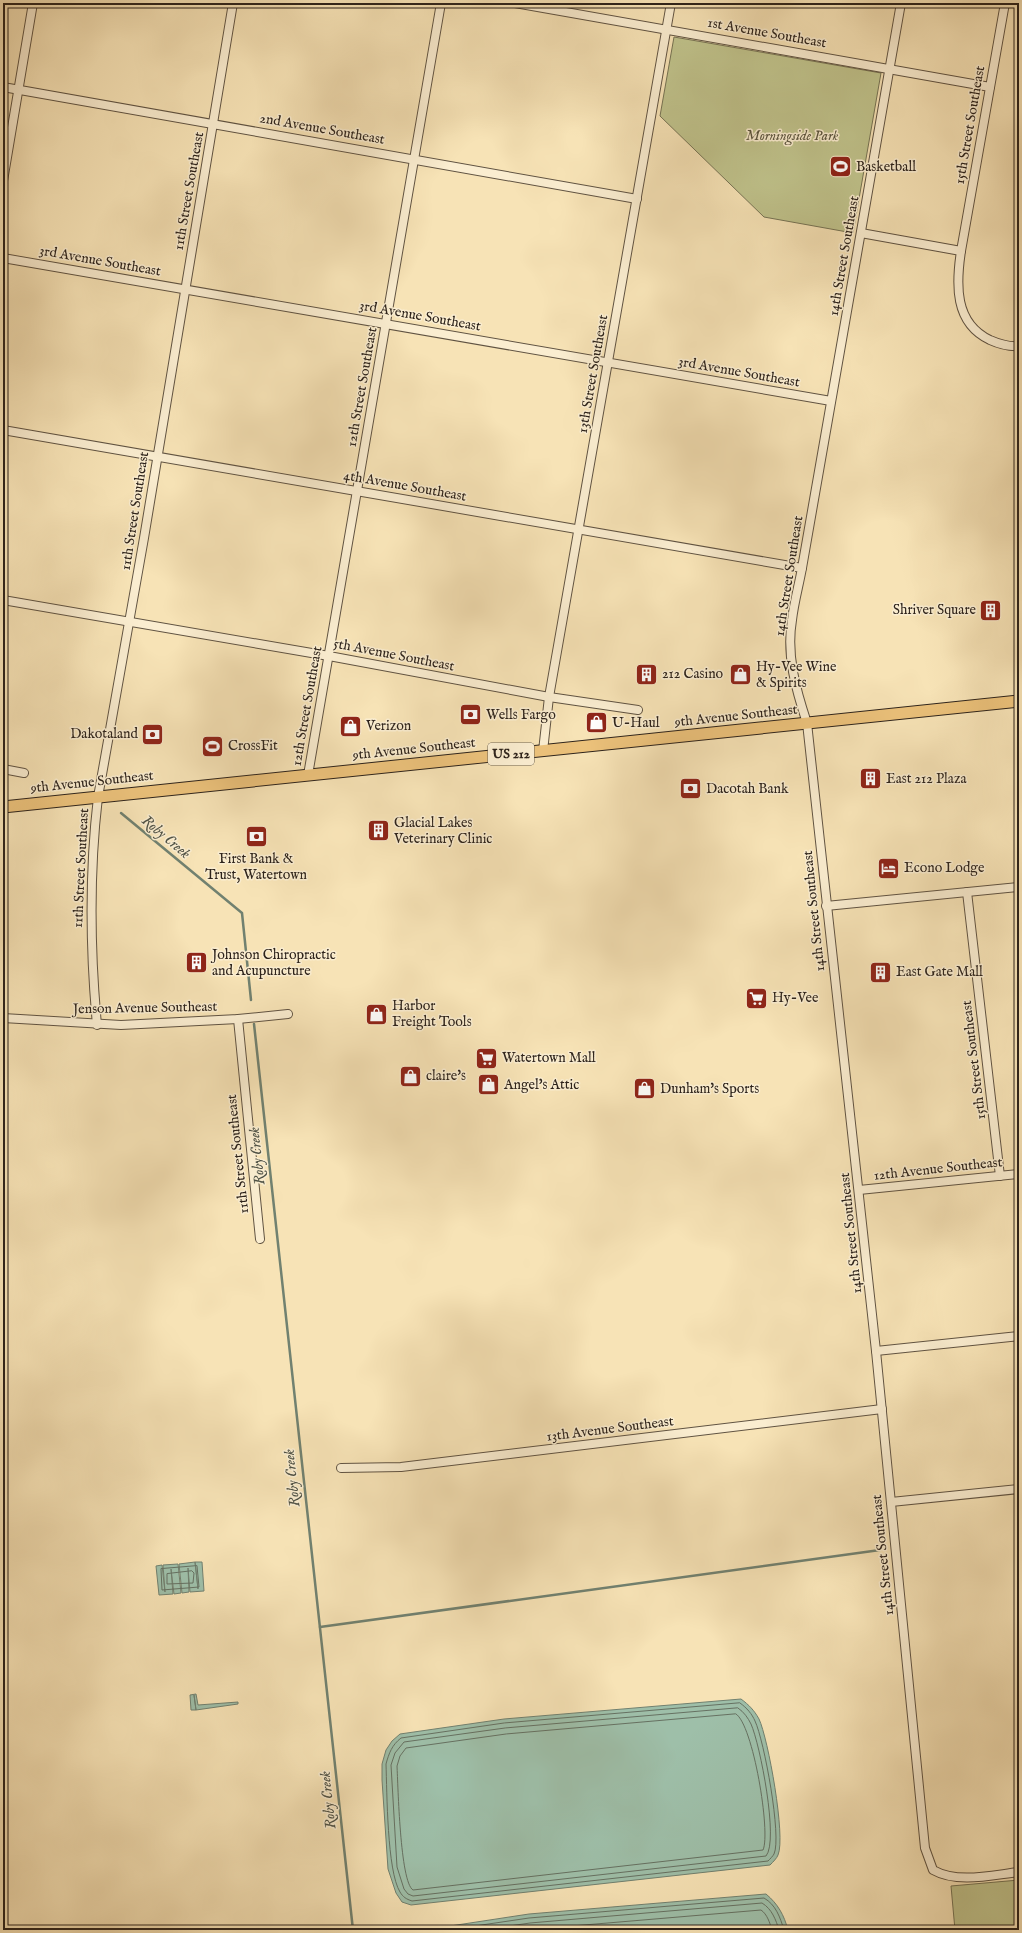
<svg xmlns="http://www.w3.org/2000/svg" width="1022" height="1933" viewBox="0 0 1022 1933" font-family="'IM FELL English',serif">
<style>
.green{fill:#c0c38c;stroke:#767354}
.water{fill:#9ebfa9;stroke:#718170}
.lines{fill:none;stroke-linecap:round;stroke-linejoin:round}
.shore{stroke:#667162;stroke-width:1}
.stream{stroke:#718170;stroke-width:2.5}
.minor-casing{stroke:#605342;stroke-width:10}
.major-casing{stroke:#2d231b;stroke-width:13}
.minor{stroke:#faedd0;stroke-width:8}
.major{stroke:#ecc27b;stroke-width:11}
.labels{text-anchor:middle;dominant-baseline:central;stroke-width:3;stroke-linejoin:round;paint-order:stroke}
.shield{fill:#faedd0;stroke:#6a6051;stroke-width:1}
.shield-label{font-size:13px;font-weight:bold;fill:#2d231b}
.street-label{font-size:14px;fill:#2d231b;stroke:#faedd0}
.park-label{font-size:14px;font-style:italic;fill:#59533d;stroke:#faedd0}
.poi-label{font-size:14px;fill:#2d231b;stroke:#faedd0;text-anchor:start}
.water-label{font-size:15px;font-style:italic;fill:#4f5246;stroke:#faedd0}
</style>
<rect width="100%" height="100%" fill="#f7e3b6"/>
<filter id="stains"><feTurbulence type="fractalNoise" baseFrequency=".005" numOctaves="4"/><feColorMatrix values="0 0 0 0 .2 0 0 0 0 .09 0 0 0 0 .02 0 0 0 .5 -.17"/></filter>
<radialGradient id="worn" r=".72"><stop offset=".6" stop-color="#630" stop-opacity="0"/><stop offset="1" stop-color="#630" stop-opacity=".3"/></radialGradient>
<g class="green">
<polygon points="674,37 881,73 853,233 764,217 660,116"/>
<polygon points="1019,1880 1019,1930 955,1930 951,1886"/>
</g>
<g class="water">
<polygon points="195,1562 198,1589 195,1562 202,1562 204,1591 190,1592 188,1568 189,1592 182,1593 179,1564"/>
<polygon points="178,1564 181,1593 174,1594 171,1569 173,1594 159,1595 156,1566 162,1565 165,1592 163,1565"/>
<polygon points="196,1694 198,1705 238,1702 238,1704 196,1710 194,1695 196,1710 191,1710 190,1695"/>
<path d="M 741,1699 C 749,1705 754,1710 759,1719 C 768,1738 786,1837 778,1855 C 777,1858 773,1862 770,1865 L 411,1905 L 402,1902 L 396,1893 L 388,1869 L 382,1780 L 382,1764 L 386,1750 L 392,1741 L 400,1734 L 504,1719 Z"/>
<path d="M 766,1894 C 778,1904 784,1915 788,1930 L 424,1930 L 529,1914 Z"/>
</g>
<g class="lines">
<g class="shore">
<polygon points="197,1566 199,1587 162,1590 161,1569"/>
<polygon points="192,1571 194,1573 193,1583 167,1584 167,1574"/>
<path d="M 740,1703 C 747,1708 752,1714 755,1721 C 764,1740 782,1837 774,1854 C 773,1856 770,1859 768,1861 L 412,1901 C 406,1899 403,1897 400,1892 C 387,1871 387,1792 386,1764 C 389,1753 392,1745 401,1738 L 504,1723 Z"/>
<path d="M 738,1708 C 744,1712 748,1718 751,1724 C 760,1744 779,1841 766,1856 L 413,1896 L 408,1894 L 404,1889 L 397,1867 L 391,1765 L 395,1753 L 404,1742 L 505,1728 Z"/>
<path d="M 736,1714 C 753,1724 771,1833 763,1850 L 413,1890 C 400,1882 398,1785 397,1766 L 400,1756 L 406,1748 L 506,1734 Z"/>
<path d="M 448,1930 L 529,1918 L 764,1898 C 776,1905 780,1917 784,1930"/>
<path d="M 482,1930 L 530,1923 L 762,1903 C 772,1909 776,1920 779,1930"/>
<path d="M 525,1930 L 761,1910 C 767,1914 770,1923 772,1930"/>
</g>
<g class="stream">
<polyline points="121,813 242,913 251,1000"/>
<polyline points="254,1024 353,1930"/>
<polyline points="320,1627 880,1550"/>
</g>
<defs>
<g id="minor">
<polyline points="515,3 990,87"/>
<path d="M 901,3 L 802,568 C 799,585 794,602 792,620 C 786,655 796,690 807,723 L 876,1351 L 925,1848 L 933,1870 C 958,1884 992,1875 1019,1872"/>
<path d="M 1005,3 L 961,251 C 956,284 954,323 990,340 C 999,344 1008,347 1019,346"/>
<polyline points="3,87 637,199"/>
<polyline points="3,181 33,3"/>
<polyline points="861,233 961,251"/>
<polyline points="3,258 831,401"/>
<polyline points="3,430 802,568"/>
<polyline points="3,600 329,656 549,697 638,710"/>
<polyline points="543,751 549,697 671,3"/>
<polyline points="3,769 24,773"/>
<polyline points="308,775 441,3"/>
<polyline points="967,892 1000,1176"/>
<polyline points="826,906 1019,887"/>
<polyline points="3,1018 121,1025 238,1019 288,1014"/>
<polyline points="238,1019 260,1239"/>
<path d="M 97,1025 C 90,949 89,873 98,797 L 144,538 L 233,3"/>
<polyline points="859,1190 1019,1174"/>
<polyline points="876,1351 1019,1336"/>
<polyline points="341,1468 401,1467 882,1409"/>
<polyline points="891,1502 1019,1489"/>
</g>
<polyline id="major" points="3,807 1019,701"/>
</defs>
<use href="#minor" class="minor-casing"/>
<use href="#major" class="major-casing"/>
<use href="#minor" class="minor"/>
<use href="#major" class="major"/>
</g>
<defs>
<symbol id="stadium-square" viewBox="-11 -11 22 22"><rect x="-9" y="-9" width="18" height="18" rx="4" fill="#8f2418" stroke="#faedd0"/><path d="M0-5a6.5 5 0 1 0 0 10a6.5 5 0 1 0 0-10ZM-3.5-1.8h7v3.6h-7Z" fill="#fff"/></symbol>
<symbol id="building-square" viewBox="-11 -11 22 22"><rect x="-9" y="-9" width="18" height="18" rx="4" fill="#8f2418" stroke="#faedd0"/><path d="M-4-6H4V6H1V3H-1V6H-4ZM-2.5-4.3h1.7v1.8h-1.7ZM.8-4.3h1.7v1.8H.8ZM-2.5-1h1.7V.8h-1.7ZM.8-1h1.7V.8H.8Z" fill="#fff"/></symbol>
<symbol id="shop-square" viewBox="-11 -11 22 22"><rect x="-9" y="-9" width="18" height="18" rx="4" fill="#8f2418" stroke="#faedd0"/><path d="M-5-2.5h2.3a2.7 3.5 0 0 1 5.4 0H5L5.5 6h-11ZM-1.5-2.5h3a1.5 2.3 0 0 0-3 0Z" fill="#fff"/></symbol>
<symbol id="bank-square" viewBox="-11 -11 22 22"><rect x="-9" y="-9" width="18" height="18" rx="4" fill="#8f2418" stroke="#faedd0"/><path d="M-6-4H6V4H-6ZM0-2.3a2.3 2.3 0 1 0 0 4.6a2.3 2.3 0 1 0 0-4.6Z" fill="#fff"/></symbol>
<symbol id="hotel-square" viewBox="-11 -11 22 22"><rect x="-9" y="-9" width="18" height="18" rx="4" fill="#8f2418" stroke="#faedd0"/><path d="M-6-4.5h1.5V1H6V5H4.5V3h-9V5H-6ZM-4 0a1.8 1.8 0 1 1 3.6 0ZM.5 0V-2.5h3Q6-2.5 6 0Z" fill="#fff"/></symbol>
<symbol id="supermarket-square" viewBox="-11 -11 22 22"><rect x="-9" y="-9" width="18" height="18" rx="4" fill="#8f2418" stroke="#faedd0"/><path d="M-6-5.5h2.5l.6 2H6L4.5 2H-2.5L-4.4-4H-6ZM-1.5 3.2a1.3 1.3 0 1 0 .1 0ZM3 3.2a1.3 1.3 0 1 0 .1 0Z" fill="#fff"/></symbol>
</defs>
<g fill-rule="evenodd">
<use href="#stadium-square" x="828" y="154" width="25" height="25"/>
<use href="#building-square" x="978" y="598" width="25" height="25"/>
<use href="#building-square" x="634" y="662" width="25" height="25"/>
<use href="#shop-square" x="728" y="662" width="25" height="25"/>
<use href="#bank-square" x="458" y="702" width="25" height="25"/>
<use href="#shop-square" x="584" y="710" width="25" height="25"/>
<use href="#shop-square" x="338" y="714" width="25" height="25"/>
<use href="#bank-square" x="140" y="722" width="25" height="25"/>
<use href="#stadium-square" x="200" y="734" width="25" height="25"/>
<use href="#building-square" x="858" y="766" width="25" height="25"/>
<use href="#bank-square" x="678" y="776" width="25" height="25"/>
<use href="#building-square" x="366" y="818" width="25" height="25"/>
<use href="#bank-square" x="244" y="824" width="25" height="25"/>
<use href="#hotel-square" x="876" y="856" width="25" height="25"/>
<use href="#building-square" x="184" y="950" width="25" height="25"/>
<use href="#building-square" x="868" y="960" width="25" height="25"/>
<use href="#supermarket-square" x="744" y="986" width="25" height="25"/>
<use href="#shop-square" x="364" y="1002" width="25" height="25"/>
<use href="#supermarket-square" x="474" y="1046" width="25" height="25"/>
<use href="#shop-square" x="398" y="1064" width="25" height="25"/>
<use href="#shop-square" x="476" y="1072" width="25" height="25"/>
<use href="#shop-square" x="632" y="1076" width="25" height="25"/>
</g>
<g class="labels">
<rect class="shield" x="488" y="743" width="46" height="22" rx="3"/>
<g class="shield-label">
<text x="511" y="754">US 212</text>
</g>
<g class="street-label">
<text transform="translate(767 33) rotate(10)">1st Avenue Southeast</text>
<text transform="translate(970 125) rotate(-80)">15th Street Southeast</text>
<text transform="translate(322 129) rotate(10)">2nd Avenue Southeast</text>
<text transform="translate(189 191) rotate(-80)">11th Street Southeast</text>
<text transform="translate(844 256) rotate(-80)">14th Street Southeast</text>
<text transform="translate(100 261) rotate(10)">3rd Avenue Southeast</text>
<text transform="translate(420 316) rotate(10)">3rd Avenue Southeast</text>
<text transform="translate(739 372) rotate(10)">3rd Avenue Southeast</text>
<text transform="translate(593 374) rotate(-80)">13th Street Southeast</text>
<text transform="translate(362 387) rotate(-80)">12th Street Southeast</text>
<text transform="translate(405 486) rotate(10)">4th Avenue Southeast</text>
<text transform="translate(135 511) rotate(-81)">11th Street Southeast</text>
<text transform="translate(789 576) rotate(-81)">14th Street Southeast</text>
<text transform="translate(394 655) rotate(11)">5th Avenue Southeast</text>
<text transform="translate(307 706) rotate(-80)">12th Street Southeast</text>
<text transform="translate(736 716) rotate(-6)">9th Avenue Southeast</text>
<text transform="translate(414 749) rotate(-6)">9th Avenue Southeast</text>
<text transform="translate(92 782) rotate(-6)">9th Avenue Southeast</text>
<text transform="translate(81 868) rotate(-87)">11th Street Southeast</text>
<text transform="translate(814 911) rotate(-96)">14th Street Southeast</text>
<text transform="translate(145 1008) rotate(-1)">Jenson Avenue Southeast</text>
<text transform="translate(974 1060) rotate(-97)">15th Street Southeast</text>
<text transform="translate(238 1154) rotate(-96)">11th Street Southeast</text>
<text transform="translate(938 1169) rotate(-6)">12th Avenue Southeast</text>
<text transform="translate(851 1233) rotate(-96)">14th Street Southeast</text>
<text transform="translate(610 1429) rotate(-7)">13th Avenue Southeast</text>
<text transform="translate(883 1555) rotate(-96)">14th Street Southeast</text>
</g>
<g class="park-label">
<text x="792" y="136">Morningside Park</text>
</g>
<g class="poi-label">
<text x="856" y="167">Basketball</text>
<text x="976" y="610" text-anchor="end">Shriver Square</text>
<text x="756" y="667">Hy-Vee Wine<tspan x="756" dy="16">&amp; Spirits</tspan></text>
<text x="662" y="674">212 Casino</text>
<text x="486" y="715">Wells Fargo</text>
<text x="612" y="723">U-Haul</text>
<text x="366" y="726">Verizon</text>
<text x="138" y="734" text-anchor="end">Dakotaland</text>
<text x="228" y="746">CrossFit</text>
<text x="886" y="779">East 212 Plaza</text>
<text x="706" y="789">Dacotah Bank</text>
<text x="394" y="823">Glacial Lakes<tspan x="394" dy="16">Veterinary Clinic</tspan></text>
<text x="256" y="859" text-anchor="middle">First Bank &amp;<tspan x="256" dy="16">Trust, Watertown</tspan></text>
<text x="904" y="868">Econo Lodge</text>
<text x="212" y="955">Johnson Chiropractic<tspan x="212" dy="16">and Acupuncture</tspan></text>
<text x="896" y="972">East Gate Mall</text>
<text x="772" y="998">Hy-Vee</text>
<text x="392" y="1006">Harbor<tspan x="392" dy="16">Freight Tools</tspan></text>
<text x="502" y="1058">Watertown Mall</text>
<text x="426" y="1076">claire's</text>
<text x="504" y="1085">Angel's Attic</text>
<text x="660" y="1089">Dunham's Sports</text>
</g>
<g class="water-label">
<text transform="translate(166 837) rotate(40)">Roby Creek</text>
<text transform="translate(257 1156) rotate(-96)">Roby Creek</text>
<text transform="translate(292 1478) rotate(-96)">Roby Creek</text>
<text transform="translate(328 1800) rotate(-96)">Roby Creek</text>
</g>
</g>
<rect width="1022" height="1933" fill="none" stroke="#f7e3b6" stroke-width="16"/>
<rect x="4" y="4" width="1014" height="1925" fill="none" stroke="#2d231b" stroke-width="2"/>
<rect x="8" y="8" width="1006" height="1917" fill="none" stroke="#2d231b"/>
<rect width="100%" height="100%" filter="url(#stains)"/>
<rect width="100%" height="100%" fill="url(#worn)"/>
</svg>
